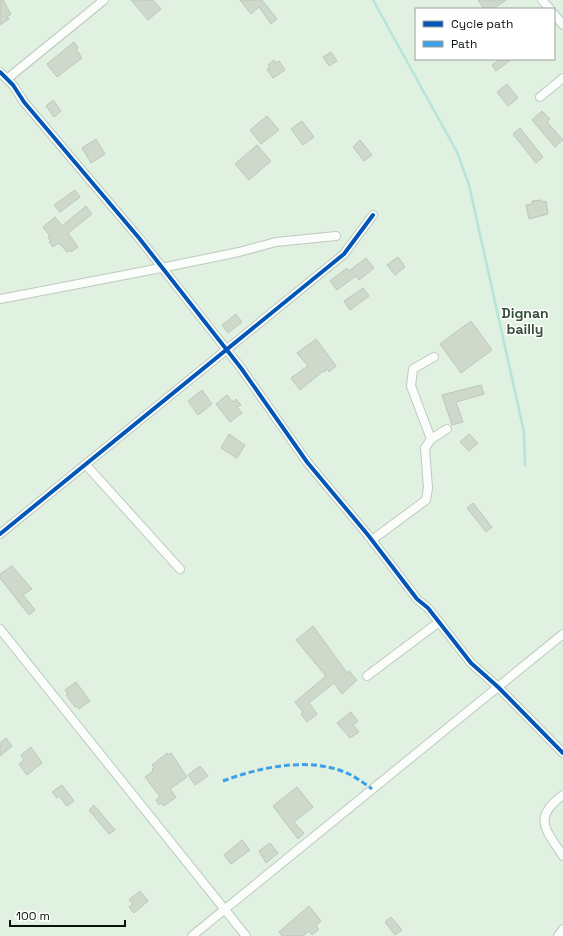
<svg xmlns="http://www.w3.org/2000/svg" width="563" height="936" viewBox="0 0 563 936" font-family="'Space Grotesk',sans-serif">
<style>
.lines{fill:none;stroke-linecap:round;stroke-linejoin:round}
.stream{stroke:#b5e4da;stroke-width:2.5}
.building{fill:#ced8cb;stroke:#bdc7ba}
.minor-casing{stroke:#bdcabe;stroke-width:10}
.minor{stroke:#fafdfa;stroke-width:8}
.quiet{stroke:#3ca1e9;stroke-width:3;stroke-dasharray:6 3;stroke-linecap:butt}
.cycleway-casing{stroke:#fff;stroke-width:6}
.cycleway{stroke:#0057b8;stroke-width:4}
.labels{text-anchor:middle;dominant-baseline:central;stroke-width:3;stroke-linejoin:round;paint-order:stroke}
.quarter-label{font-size:14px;font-weight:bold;fill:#364f39;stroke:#fff}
</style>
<rect width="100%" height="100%" fill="#e0f0e1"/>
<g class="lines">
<polyline class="stream" points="373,0 457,152 469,185 524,432 525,465"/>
</g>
<g class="building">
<polygon points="0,0 3,0 11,14 7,17 9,19 0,25"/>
<polygon points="131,0 153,0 161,9 148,20"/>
<polygon points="240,0 262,0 277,19 271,24 259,7 251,14"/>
<polygon points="478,0 506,0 493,9 484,9"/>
<polygon points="74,42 78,48 76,49 82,58 57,77 47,64"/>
<polygon points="331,52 337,61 329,66 323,57"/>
<polygon points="500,59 512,59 496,71 492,65"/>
<polygon points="274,60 276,63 279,61 285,70 273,78 267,69 270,67 268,65"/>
<polygon points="507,84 518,98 508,106 497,92"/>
<polygon points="53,100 61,111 54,117 46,106"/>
<polygon points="542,111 550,119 547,122 563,140 555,147 532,120"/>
<polygon points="267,116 279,130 261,144 250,130"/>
<polygon points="302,121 314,137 303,145 291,129"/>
<polygon points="520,128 543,157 536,163 513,134"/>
<polygon points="96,139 105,154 91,163 82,148"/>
<polygon points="360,140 372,155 364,161 353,147"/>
<polygon points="257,145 271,161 249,180 235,164"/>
<polygon points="75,190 80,197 60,212 54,205"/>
<polygon points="541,200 542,202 546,201 548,214 529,219 526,205 532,204 532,201"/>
<polygon points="86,206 92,214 68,233 78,247 71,252 70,250 67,252 59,243 53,247 49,242 51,241 48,237 50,236 43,227 55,217 62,226"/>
<polygon points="398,257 405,267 395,275 387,265"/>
<polygon points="366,258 374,268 359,280 356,276 337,290 330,281 347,268 349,271"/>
<polygon points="363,288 369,296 350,310 344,301"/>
<polygon points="236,314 242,322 228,333 222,325"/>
<polygon points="471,321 492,350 461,373 440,344"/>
<polygon points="316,339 336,366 329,372 328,369 324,372 323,371 300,390 291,378 308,366 297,353"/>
<polygon points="481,385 484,394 456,402 463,422 452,425 442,395"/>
<polygon points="202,390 212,404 198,415 188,401"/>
<polygon points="227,395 233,402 236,399 241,405 237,407 242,413 230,422 216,404"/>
<polygon points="229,434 245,445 237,458 221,448"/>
<polygon points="469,434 478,443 469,451 460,442"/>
<polygon points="473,503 492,527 486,532 467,508"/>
<polygon points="12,566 32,589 23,595 35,610 29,615 0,578 0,574"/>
<polygon points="313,626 347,673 349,671 357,680 342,694 334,683 309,703 317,714 307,722 301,714 303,712 295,702 326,676 296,640"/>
<polygon points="76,682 90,701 79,709 77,706 75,707 66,695 68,694 65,690"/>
<polygon points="351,712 358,721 353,725 359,732 350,738 337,723"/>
<polygon points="6,738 12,746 0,756 0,743"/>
<polygon points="31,747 42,763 27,775 19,764 24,760 21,755"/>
<polygon points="167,753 168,755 171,753 187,777 170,789 176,797 164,806 161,803 159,805 156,800 160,797 145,777 153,771 152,769 154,767 152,765"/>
<polygon points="200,766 208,776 195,785 188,775"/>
<polygon points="62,785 74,801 67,806 59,796 57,798 52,792"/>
<polygon points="297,787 313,807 294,822 304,833 298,839 273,806"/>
<polygon points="94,805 115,830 109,834 89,810"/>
<polygon points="242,840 250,850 231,864 224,855"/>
<polygon points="270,843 278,853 266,863 259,851"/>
<polygon points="140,891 148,901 134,913 129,907 133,904 129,900"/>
<polygon points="309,906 321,921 316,926 319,929 312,935 309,931 303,936 282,936 279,932"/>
<polygon points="391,917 402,930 395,935 385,922"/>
</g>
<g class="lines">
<defs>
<g id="minor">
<polyline points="542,0 550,9"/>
<polyline points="554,14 563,25"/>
<polyline points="0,72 13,85 24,102 139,238 241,368 307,462 368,535 417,599 428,608 471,663 498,687 563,753"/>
<polyline points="7,79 104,0"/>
<polyline points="540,97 563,78"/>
<polyline points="0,299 161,268 239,252 276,242 336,236"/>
<polyline points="431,439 411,386 413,369 434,357"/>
<polyline points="86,465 180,569"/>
<polyline points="0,534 344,254 373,215"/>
<polyline points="372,540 426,500 428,488 425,448 431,439 447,429"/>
<polyline points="0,629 246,936"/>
<polyline points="367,676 439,622"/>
<path d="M 563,795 C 531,818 547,831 563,856"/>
<polyline points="192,936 563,634"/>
<polyline points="558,936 563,929"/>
</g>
</defs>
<use href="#minor" class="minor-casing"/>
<use href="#minor" class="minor"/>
<path class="quiet" d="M 223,781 C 260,767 311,756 349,774 C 357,778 365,784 372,789"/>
<defs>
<g id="cycleway">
<polyline points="0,72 13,85 24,102 139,238 241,368 307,462 368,535 417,599 428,608 471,663 498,687 563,753"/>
<polyline points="0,534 344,254 373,215"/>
</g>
</defs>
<use href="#cycleway" class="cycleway-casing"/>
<use href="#cycleway" class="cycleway"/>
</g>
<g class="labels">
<g class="quarter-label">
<text x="525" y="313">Dignan<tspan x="525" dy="16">bailly</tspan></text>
</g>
</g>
<rect x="415" y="8" width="140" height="52" fill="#ffffff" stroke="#9ca09d"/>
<rect x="423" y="21" width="20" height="6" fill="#0057b8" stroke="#9ca09d"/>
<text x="451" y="28" font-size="12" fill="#081209">Cycle path</text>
<rect x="423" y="41" width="20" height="6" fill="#3ca1e9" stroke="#9ca09d"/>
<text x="451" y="48" font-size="12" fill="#081209">Path</text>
<path d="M10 920v6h115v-6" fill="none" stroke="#081209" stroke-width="2"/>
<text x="16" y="920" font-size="12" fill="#081209" stroke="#ffffff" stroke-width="3" paint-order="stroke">100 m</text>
</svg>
